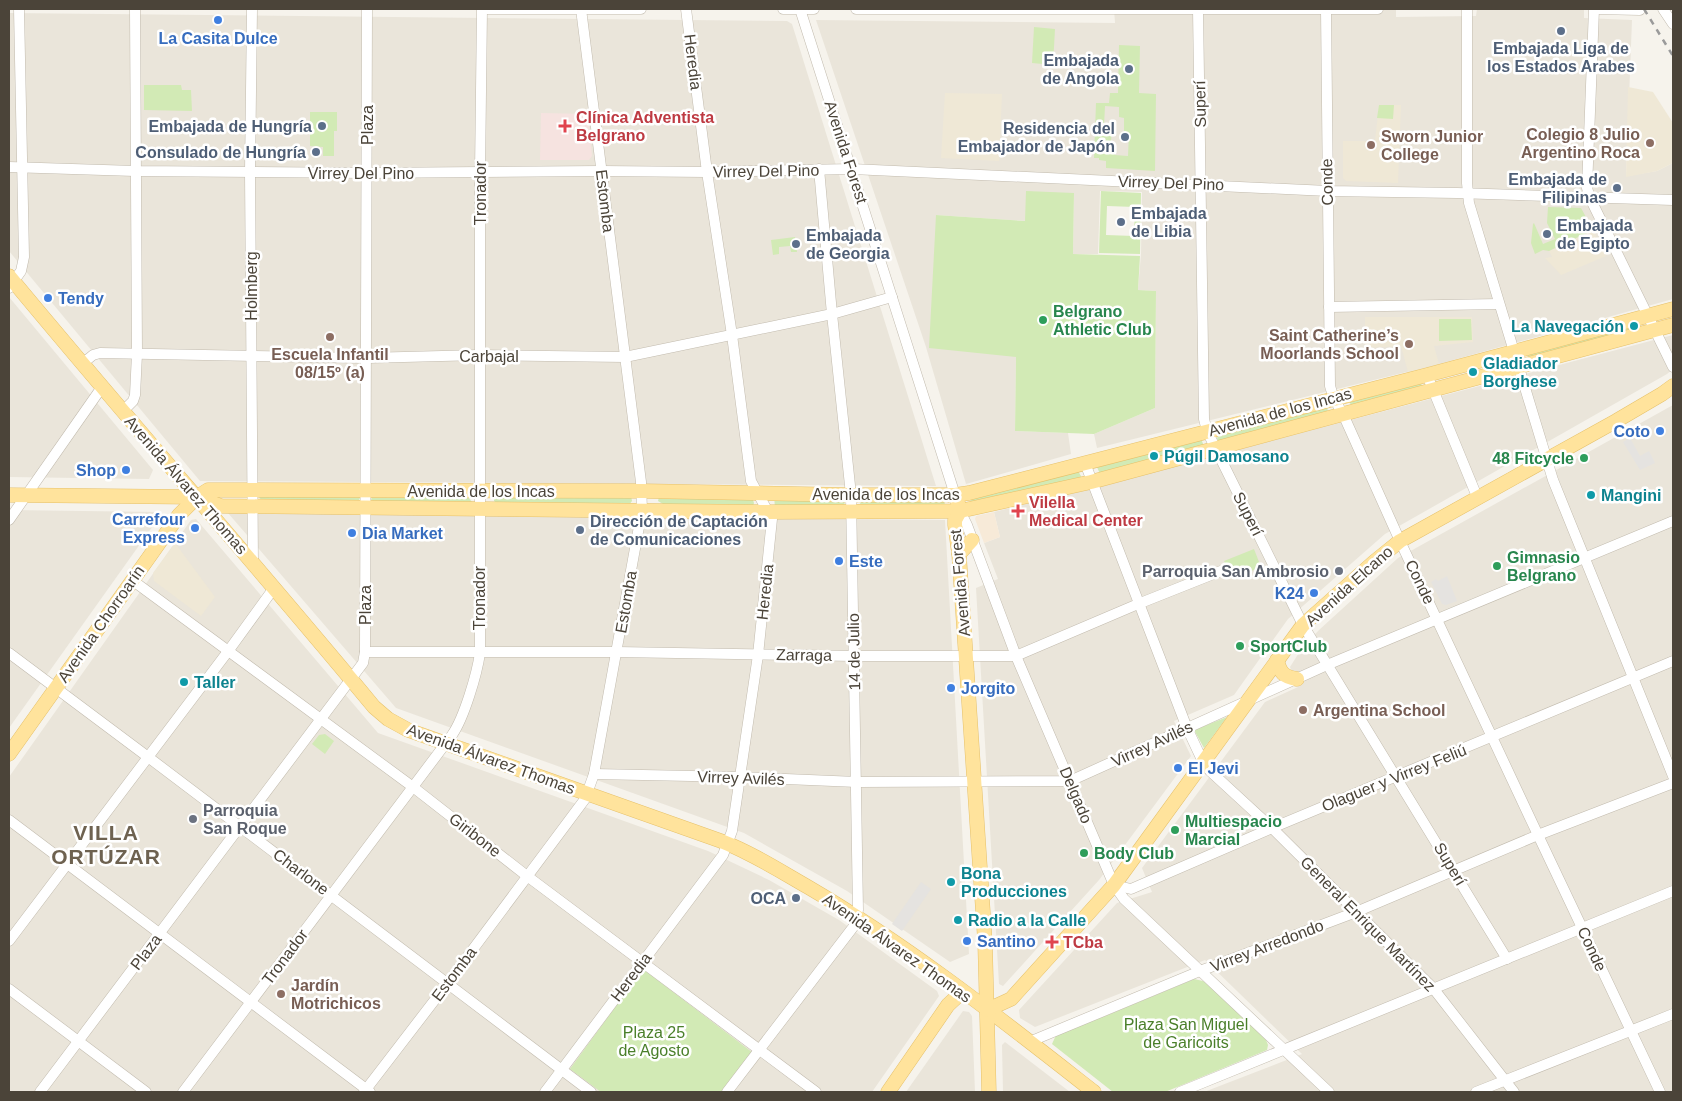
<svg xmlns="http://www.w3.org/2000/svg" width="1682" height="1101" viewBox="0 0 1682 1101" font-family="Helvetica,sans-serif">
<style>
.residential{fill:#eae5da}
.commercial{fill:#f7ead8}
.education{fill:#efe8d6}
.medical{fill:#f6e3e0}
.green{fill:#d2eab5;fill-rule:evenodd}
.parking{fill:#e5e3e0}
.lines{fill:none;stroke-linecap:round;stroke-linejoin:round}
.minor-casing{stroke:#c2bbae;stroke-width:11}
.major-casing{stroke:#e6c16a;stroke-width:15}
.minor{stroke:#fff;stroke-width:10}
.major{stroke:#ffe39c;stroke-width:14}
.rail{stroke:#9a9a9a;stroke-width:2.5;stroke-dasharray:6 6;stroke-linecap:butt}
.shop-dot{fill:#3f7fe0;stroke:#fff;stroke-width:2}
.service-dot{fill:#5c6f8a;stroke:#fff;stroke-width:2}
.health-dot{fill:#e0444e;stroke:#fff;stroke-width:2}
.education-dot{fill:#8d6e63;stroke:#fff;stroke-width:2}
.leisure-dot{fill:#2e9e5b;stroke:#fff;stroke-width:2}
.culture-dot{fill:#0f9aa8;stroke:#fff;stroke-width:2}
.worship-dot{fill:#6b7280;stroke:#fff;stroke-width:2}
.labels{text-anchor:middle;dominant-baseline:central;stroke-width:5;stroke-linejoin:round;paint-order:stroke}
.shop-label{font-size:16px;font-weight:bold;fill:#366cbe;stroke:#fff;text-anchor:start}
.service-label{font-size:16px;font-weight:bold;fill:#4e5e75;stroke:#fff;text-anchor:end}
.street-label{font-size:16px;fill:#4b4439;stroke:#fff}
.health-label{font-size:16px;font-weight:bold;fill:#be3a42;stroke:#fff;text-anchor:start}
.education-label{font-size:16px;font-weight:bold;fill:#785e54;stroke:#fff;text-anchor:start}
.leisure-label{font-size:16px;font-weight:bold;fill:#27864d;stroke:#fff;text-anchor:start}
.culture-label{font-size:16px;font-weight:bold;fill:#0d838f;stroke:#fff;text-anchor:start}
.worship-label{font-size:16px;font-weight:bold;fill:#5b616d;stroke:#fff;text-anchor:end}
.park-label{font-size:16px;fill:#4a7f2a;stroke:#fff}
.district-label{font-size:21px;font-weight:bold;letter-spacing:1px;fill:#6e6250;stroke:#fff}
</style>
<rect width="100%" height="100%" fill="#f6f3ec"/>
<g class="residential">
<polygon points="1114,9 1396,9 1396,17 1476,16 1477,9 1584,9 1584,18 1632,20 1626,176 1657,171 1673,163 1673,299 1439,364 1097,448 1094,434 1155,408 1156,291 1138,290 1141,254 1142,192 1100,191 1098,254 1073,254 1074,193 1026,221 936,215 1016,357 1015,431 1068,433 1071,454 966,484 926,347 816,20 1115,23"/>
<polygon points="9,13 787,21 792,24 936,486 200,481 9,251"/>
<polygon points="9,297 153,470 149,479 9,477"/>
<polygon points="1673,335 1673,369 1667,374 1385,534 1288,619 1234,695 1174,721 1191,756 1099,880 1003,986 999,984 976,588 998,579 984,543 1000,537 994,512 1206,458"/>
<polygon points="1673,405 1673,1092 1204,1092 1302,1054 1205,960 1035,1027 1020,1018 1019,1010 1117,903 1152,892 1142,868 1265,702 1298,687 1290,667 1302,648 1319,630 1398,558"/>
<polygon points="9,510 158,512 160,516 9,728"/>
<polygon points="228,513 945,520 969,954 950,962 847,891 744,833 396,708"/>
<polygon points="196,519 378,733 708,851 769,880 839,920 937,991 939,996 872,1092 9,1092 9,777 191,520"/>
<polygon points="963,1011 969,1012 972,1016 975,1092 906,1092"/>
<polygon points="1005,1042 1070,1092 1003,1092 1002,1045"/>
</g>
<polygon class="commercial" points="994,512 1000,537 984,543 975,519 976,516"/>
<g class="education">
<polygon points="1628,87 1653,92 1673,123 1673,163 1657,171 1626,177"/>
<polygon points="945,93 1002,94 999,161 941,158"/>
<polygon points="1379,105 1401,105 1398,183 1346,181 1343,178 1343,141 1375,141"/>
<polygon points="1593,230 1606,256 1561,275 1545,258 1552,257 1549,251"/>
<polygon points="1365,317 1472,317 1473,342 1434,346 1439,364 1408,372 1401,346 1365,348"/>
<polygon points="175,543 215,597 201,616 154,581 153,573"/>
</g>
<polygon class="medical" points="541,113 588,114 592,156 589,160 540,160"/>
<g class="green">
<polygon points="1034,27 1055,29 1053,65 1032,63"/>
<path d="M 1119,45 L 1140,46 L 1139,93 L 1156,94 L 1155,171 L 1106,168 L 1106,161 L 1099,160 L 1099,158 L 1094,158 L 1096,103 L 1109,103 L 1110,93 L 1118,93 ZM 1105,106 L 1119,107 L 1119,117 L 1124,118 L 1124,132 L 1129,133 L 1128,156 L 1115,155 L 1115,152 L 1104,151 L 1104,143 L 1114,142 L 1111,142 L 1112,126 L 1104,126 Z"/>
<polygon points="144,85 181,85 182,90 191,90 192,111 144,110"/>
<polygon points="1379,105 1394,105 1393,119 1377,118"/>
<polygon points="310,112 337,112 337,131 334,131 334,156 323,156 323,147 310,146"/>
<polygon points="1026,191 1074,193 1073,254 1140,256 1138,290 1156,291 1155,408 1094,434 1015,431 1016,357 929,348 936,215 1025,221"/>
<path d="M 1101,191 L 1141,193 L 1140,254 L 1099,253 ZM 1107,206 L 1135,207 L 1134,236 L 1106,235 Z"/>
<polygon points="1548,207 1581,208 1593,230 1549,251 1543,250 1535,254 1531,243 1533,224 1534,223 1543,244 1555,239 1547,223"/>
<polygon points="795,237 797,252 791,252 790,246 779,247 779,254 773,255 771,240"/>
<polygon points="1439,319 1471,319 1472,340 1439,341"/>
<polygon points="1638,321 1642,329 1531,358 1528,356 1528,353"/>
<polygon points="1418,381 1422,385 1421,390 1352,408 1349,400"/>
<polygon points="1327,406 1328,413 1220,442 1217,439 1218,434"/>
<polygon points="1201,439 1204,446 1100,474 1097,467"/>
<polygon points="1078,471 1081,476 1080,481 972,502 970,500 971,497"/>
<polygon points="361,496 358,502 262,501 259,497"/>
<polygon points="372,496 468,497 472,502 375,502 371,500"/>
<polygon points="631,496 632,501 629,505 498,504 494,501 494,498 497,497"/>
<polygon points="774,496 845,498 844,510 775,508"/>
<polygon points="659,497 752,497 754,503 753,506 663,504 658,501"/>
<polygon points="861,498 944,500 945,505 862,506 859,502"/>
<polygon points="1254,549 1261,567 1232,579 1224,561"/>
<polygon points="1227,717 1204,748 1194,730"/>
<polygon points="325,734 334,741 325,754 312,744 319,735"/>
<polygon points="643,969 753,1053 723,1092 601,1092 570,1069"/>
<polygon points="1194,979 1203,981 1211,986 1266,1040 1268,1045 1267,1050 1165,1092 1113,1092 1052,1044 1057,1033 1105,1016"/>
</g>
<g class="parking">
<polygon points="1630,438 1640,456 1649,451 1655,463 1640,470 1623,442"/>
<polygon points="1447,576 1457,601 1446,605 1442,604 1431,582 1436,579 1438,581"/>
<polygon points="921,882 931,889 902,931 892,924"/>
</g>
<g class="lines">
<defs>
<g id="minor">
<polyline points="252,9 250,172 253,564"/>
<polyline points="484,9 641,9"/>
<polyline points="783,9 814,9"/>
<polyline points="800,9 955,495"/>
<polyline points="856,9 1378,9"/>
<polyline points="1198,9 1204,419 1207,431 1303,625 1507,959"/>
<polyline points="1326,9 1330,386 1334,399 1343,414 1400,541 1538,835 1660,1092"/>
<polyline points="1467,9 1467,183 1469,203 1553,480 1673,776"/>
<polyline points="1594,9 1587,188 1590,198 1673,367"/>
<polyline points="1596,9 1640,10"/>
<polyline points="1663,9 1673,24"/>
<polyline points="9,167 135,171 367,173 601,171 707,172 852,169 1328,191 1457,193 1673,200"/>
<polyline points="9,288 21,271 24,257 19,9"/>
<polyline points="1329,307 1499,304"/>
<polyline points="82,364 93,355 100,353 366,358 480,355 625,357 832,314 892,297"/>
<polyline points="1427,375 1478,499"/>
<polyline points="123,411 133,401 135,395 137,354 135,9"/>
<polyline points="1085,463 1187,728 1203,762 1210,771 1272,828 1433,988 1514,1092"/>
<polyline points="960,511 967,525 1016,656 1114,885 1124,899 1329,1092"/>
<polyline points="9,520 102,387"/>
<polyline points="132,580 413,787 527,876 816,1092"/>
<polyline points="365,652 617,652 854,656 1016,656 1138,604 1226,569"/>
<polyline points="9,653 148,757 591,1092"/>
<polyline points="594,774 740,777 857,782 1070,781 1327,665 1673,521"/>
<polyline points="9,820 370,1092"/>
<polyline points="1114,885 1131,889 1272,828 1673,661"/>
<polyline points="9,941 229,650 274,588"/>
<polyline points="9,989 146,1092"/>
<polyline points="1029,1042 1200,971 1356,912 1538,835 1673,783"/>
<polyline points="40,1092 363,663 365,652 367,9"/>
<path d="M 183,1092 L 452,735 C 464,718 477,674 480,653 L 480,173 L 482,9"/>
<polyline points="364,1092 447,984 585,799 594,774 642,510 641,482 581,9"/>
<polyline points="545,1092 723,855 732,831 758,655 772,519 751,481 732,335 707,172 686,9"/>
<polyline points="727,1092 854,926 858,910 851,495 832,314 819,169"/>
<polyline points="1180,1092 1673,891"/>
<polyline points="1476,1092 1673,1014"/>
</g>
<g id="major">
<path d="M 9,276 C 129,421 254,562 374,707 L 388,719 L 408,730 L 721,841 C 752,853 780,871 808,887 C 909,946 1002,1020 1094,1092"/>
<polyline points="9,495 197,497 221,506 769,512 960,511 1091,482 1673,325"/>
<polyline points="958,503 960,511 955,520 955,525 959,554 985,942 989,1092"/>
<polyline points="959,554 972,540"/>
<path d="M 1277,660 C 1280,673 1284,677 1297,679"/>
<polyline points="9,754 179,515 197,497 208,490 642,491 851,495 955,495 969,493 1427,375 1673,309"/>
<polyline points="987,1010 1011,999 1114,885 1303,625 1374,562 1400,541 1616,421 1662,394 1673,386"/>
<polyline points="888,1092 948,1005 962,992"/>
</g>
</defs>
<use href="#minor" class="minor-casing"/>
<use href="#major" class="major-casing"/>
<use href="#minor" class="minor"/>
<use href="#major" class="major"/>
<polyline class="rail" points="1644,9 1673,56"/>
</g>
<g class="shop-dot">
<circle cx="218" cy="20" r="5"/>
<circle cx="48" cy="298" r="5"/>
<circle cx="1660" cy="431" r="5"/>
<circle cx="126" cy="470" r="5"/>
<circle cx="195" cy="528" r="5"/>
<circle cx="352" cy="533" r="5"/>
<circle cx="839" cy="561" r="5"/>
<circle cx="1314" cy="593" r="5"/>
<circle cx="951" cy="688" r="5"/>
<circle cx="1178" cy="768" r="5"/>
<circle cx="967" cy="941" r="5"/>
</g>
<g class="service-dot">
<circle cx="1561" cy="31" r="5"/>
<circle cx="1129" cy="69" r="5"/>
<circle cx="322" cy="126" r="5"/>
<circle cx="1125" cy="137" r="5"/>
<circle cx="316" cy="152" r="5"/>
<circle cx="1617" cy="188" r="5"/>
<circle cx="1121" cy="222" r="5"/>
<circle cx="1547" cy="234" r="5"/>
<circle cx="796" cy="244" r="5"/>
<circle cx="580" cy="530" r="5"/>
<circle cx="796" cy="898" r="5"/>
</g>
<g class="health-dot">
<path d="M562.5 118.5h5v5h5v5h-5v5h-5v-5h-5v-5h5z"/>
<path d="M1015.5 503.5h5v5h5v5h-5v5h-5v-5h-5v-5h5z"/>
<path d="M1049.5 934.5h5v5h5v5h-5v5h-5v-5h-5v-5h5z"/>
</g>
<g class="education-dot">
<circle cx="1650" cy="143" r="5"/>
<circle cx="1371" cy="145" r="5"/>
<circle cx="330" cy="337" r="5"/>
<circle cx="1409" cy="344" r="5"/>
<circle cx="1303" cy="710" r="5"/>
<circle cx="281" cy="994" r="5"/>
</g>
<g class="leisure-dot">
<circle cx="1043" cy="320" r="5"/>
<circle cx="1584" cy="458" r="5"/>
<circle cx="1497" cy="566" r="5"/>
<circle cx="1240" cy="646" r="5"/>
<circle cx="1175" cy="830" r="5"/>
<circle cx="1084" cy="853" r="5"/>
</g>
<g class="culture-dot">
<circle cx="1634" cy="326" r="5"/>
<circle cx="1473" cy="372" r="5"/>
<circle cx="1154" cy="456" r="5"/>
<circle cx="1591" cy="495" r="5"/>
<circle cx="184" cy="682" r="5"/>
<circle cx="951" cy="882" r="5"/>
<circle cx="958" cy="920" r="5"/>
</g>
<g class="worship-dot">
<circle cx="1339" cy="571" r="5"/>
<circle cx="193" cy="819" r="5"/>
</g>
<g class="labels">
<g class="shop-label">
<text x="218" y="38" text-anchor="middle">La Casita Dulce</text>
<text x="58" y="298">Tendy</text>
<text x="1650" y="431" text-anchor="end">Coto</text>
<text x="116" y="470" text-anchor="end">Shop</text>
<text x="185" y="519" text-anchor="end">Carrefour<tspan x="185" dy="18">Express</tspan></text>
<text x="362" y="533">Dia Market</text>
<text x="849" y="561">Este</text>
<text x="1304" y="593" text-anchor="end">K24</text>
<text x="961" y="688">Jorgito</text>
<text x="1188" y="768">El Jevi</text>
<text x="977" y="941">Santino</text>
</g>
<g class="service-label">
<text x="1561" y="48" text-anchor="middle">Embajada Liga de<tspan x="1561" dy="18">los Estados Arabes</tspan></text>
<text x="1119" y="60">Embajada<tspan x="1119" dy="18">de Angola</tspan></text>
<text x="312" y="126">Embajada de Hungría</text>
<text x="1115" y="128">Residencia del<tspan x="1115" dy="18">Embajador de Japón</tspan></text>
<text x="306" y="152">Consulado de Hungría</text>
<text x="1607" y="179">Embajada de<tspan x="1607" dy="18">Filipinas</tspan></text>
<text x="1131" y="213" text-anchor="start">Embajada<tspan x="1131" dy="18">de Libia</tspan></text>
<text x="1557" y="225" text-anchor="start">Embajada<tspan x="1557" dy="18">de Egipto</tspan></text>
<text x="806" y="235" text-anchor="start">Embajada<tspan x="806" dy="18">de Georgia</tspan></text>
<text x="590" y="521" text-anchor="start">Dirección de Captación<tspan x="590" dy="18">de Comunicaciones</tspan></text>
<text x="786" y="898">OCA</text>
</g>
<g class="street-label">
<text transform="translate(693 62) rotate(83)">Heredia</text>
<text transform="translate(1200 104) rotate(-91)">Superí</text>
<text transform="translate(367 125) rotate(-90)">Plaza</text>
<text transform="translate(846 152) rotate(72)">Avenida Forest</text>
<text transform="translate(766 171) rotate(-1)">Virrey Del Pino</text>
<text x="361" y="173">Virrey Del Pino</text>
<text transform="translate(1327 182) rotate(-91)">Conde</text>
<text transform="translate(1171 183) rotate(2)">Virrey Del Pino</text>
<text transform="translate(480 193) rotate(-90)">Tronador</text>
<text transform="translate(605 201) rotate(83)">Estomba</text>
<text transform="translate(251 286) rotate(-90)">Holmberg</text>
<text x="489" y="356">Carbajal</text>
<text transform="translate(1280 412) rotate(-15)">Avenida de los Incas</text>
<text transform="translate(186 485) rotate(49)">Avenida Álvarez Thomas</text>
<text x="481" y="491">Avenida de los Incas</text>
<text x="886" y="494">Avenida de los Incas</text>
<text transform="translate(1248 514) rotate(63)">Superí</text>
<text transform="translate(1420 582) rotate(64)">Conde</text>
<text transform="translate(960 583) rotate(-95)">Avenida Forest</text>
<text transform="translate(1349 586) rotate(-42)">Avenida Elcano</text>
<text transform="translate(765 592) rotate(-84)">Heredia</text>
<text transform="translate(479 598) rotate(-90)">Tronador</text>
<text transform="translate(626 602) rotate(-80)">Estomba</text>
<text transform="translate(365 605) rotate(-90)">Plaza</text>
<text transform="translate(101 624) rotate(-55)">Avenida Chorroarín</text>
<text transform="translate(854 652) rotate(-91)">14 de Julio</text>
<text transform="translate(804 655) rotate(1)">Zarraga</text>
<text transform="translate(1152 744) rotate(-25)">Virrey Avilés</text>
<text transform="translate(491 759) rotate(20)">Avenida Álvarez Thomas</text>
<text transform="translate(741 778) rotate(2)">Virrey Avilés</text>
<text transform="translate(1394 778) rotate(-22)">Olaguer y Virrey Feliú</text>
<text transform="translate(1076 795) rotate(67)">Delgado</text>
<text transform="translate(475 835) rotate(38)">Giribone</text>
<text transform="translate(1450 864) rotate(59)">Superí</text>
<text transform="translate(301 872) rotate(37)">Charlone</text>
<text transform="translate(1368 924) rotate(45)">General Enrique Martínez</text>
<text transform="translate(1267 946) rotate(-21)">Virrey Arredondo</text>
<text transform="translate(897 948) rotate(35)">Avenida Álvarez Thomas</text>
<text transform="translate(1592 949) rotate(65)">Conde</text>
<text transform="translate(146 952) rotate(-53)">Plaza</text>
<text transform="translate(285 957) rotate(-53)">Tronador</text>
<text transform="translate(454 974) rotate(-53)">Estomba</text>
<text transform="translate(631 977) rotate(-53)">Heredia</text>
</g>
<g class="health-label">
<text x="576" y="117">Clínica Adventista<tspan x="576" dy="18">Belgrano</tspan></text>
<text x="1029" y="502">Vilella<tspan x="1029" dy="18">Medical Center</tspan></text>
<text x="1063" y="942">TCba</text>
</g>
<g class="education-label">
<text x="1640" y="134" text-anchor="end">Colegio 8 Julio<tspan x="1640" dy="18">Argentino Roca</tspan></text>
<text x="1381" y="136">Sworn Junior<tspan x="1381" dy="18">College</tspan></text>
<text x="1399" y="335" text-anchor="end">Saint Catherine’s<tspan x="1399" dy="18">Moorlands School</tspan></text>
<text x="330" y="354" text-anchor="middle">Escuela Infantil<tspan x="330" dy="18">08/15º (a)</tspan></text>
<text x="1313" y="710">Argentina School</text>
<text x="291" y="985">Jardín<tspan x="291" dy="18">Motrichicos</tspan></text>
</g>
<g class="leisure-label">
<text x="1053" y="311">Belgrano<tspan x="1053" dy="18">Athletic Club</tspan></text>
<text x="1574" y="458" text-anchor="end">48 Fitcycle</text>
<text x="1507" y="557">Gimnasio<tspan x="1507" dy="18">Belgrano</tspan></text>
<text x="1250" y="646">SportClub</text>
<text x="1185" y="821">Multiespacio<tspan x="1185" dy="18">Marcial</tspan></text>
<text x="1094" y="853">Body Club</text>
</g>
<g class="culture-label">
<text x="1624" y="326" text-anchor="end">La Navegación</text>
<text x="1483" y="363">Gladiador<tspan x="1483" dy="18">Borghese</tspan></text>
<text x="1164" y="456">Púgil Damosano</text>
<text x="1601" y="495">Mangini</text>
<text x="194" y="682">Taller</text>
<text x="961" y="873">Bona<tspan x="961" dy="18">Producciones</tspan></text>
<text x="968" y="920">Radio a la Calle</text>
</g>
<g class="worship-label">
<text x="1329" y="571">Parroquia San Ambrosio</text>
<text x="203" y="810" text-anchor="start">Parroquia<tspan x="203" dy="18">San Roque</tspan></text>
</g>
<g class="park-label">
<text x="1186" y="1024">Plaza San Miguel<tspan x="1186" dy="18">de Garicoits</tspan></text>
<text x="654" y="1032">Plaza 25<tspan x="654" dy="18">de Agosto</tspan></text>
</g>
<g class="district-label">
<text x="106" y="832">VILLA<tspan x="106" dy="24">ORTÚZAR</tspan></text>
</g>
</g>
<rect width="1682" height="1101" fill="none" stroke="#4b4439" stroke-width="20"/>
</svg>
